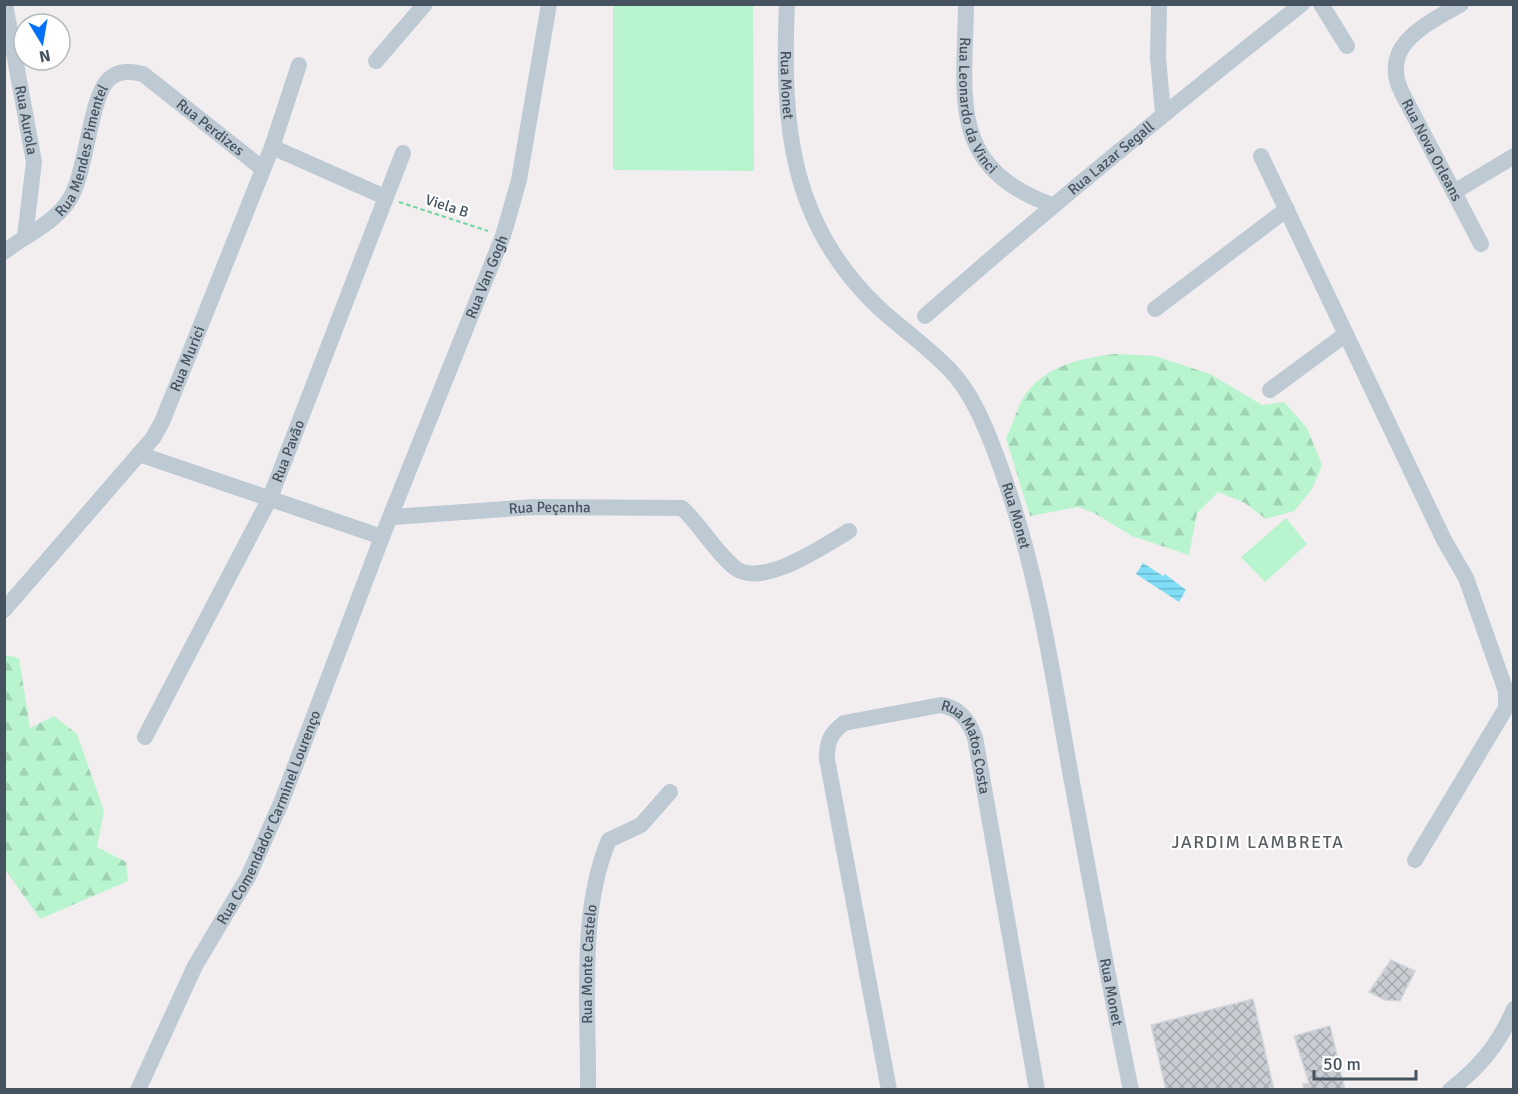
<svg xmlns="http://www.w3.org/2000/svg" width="1518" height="1094" viewBox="0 0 1518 1094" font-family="Signika,sans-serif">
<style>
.forest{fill:url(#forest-firs)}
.pitch{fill:#b8f4ce}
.water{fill:url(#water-rules)}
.building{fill:url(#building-cross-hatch);stroke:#d2d5db;stroke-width:1.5}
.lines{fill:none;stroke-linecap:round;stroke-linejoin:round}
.path{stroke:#6cd7a0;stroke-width:2;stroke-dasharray:4.5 3;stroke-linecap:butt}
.minor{stroke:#becad3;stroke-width:16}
.labels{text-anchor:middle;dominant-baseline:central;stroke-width:4.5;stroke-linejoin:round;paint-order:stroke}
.street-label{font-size:15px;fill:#44535f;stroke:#fff}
.quarter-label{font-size:18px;letter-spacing:1.5px;fill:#5a5f65;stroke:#fff}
</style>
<defs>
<pattern id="forest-firs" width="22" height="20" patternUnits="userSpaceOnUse" patternTransform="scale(1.5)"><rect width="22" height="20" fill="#b8f4ce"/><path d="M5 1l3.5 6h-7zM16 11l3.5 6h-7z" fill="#9fd3b3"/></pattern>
<pattern id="water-rules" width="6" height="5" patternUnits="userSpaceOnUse" patternTransform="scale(1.5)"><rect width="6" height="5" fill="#80dff7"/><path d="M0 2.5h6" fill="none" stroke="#6ab7cb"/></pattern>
<pattern id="building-cross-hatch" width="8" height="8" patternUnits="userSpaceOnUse" patternTransform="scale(1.5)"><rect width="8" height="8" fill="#caced4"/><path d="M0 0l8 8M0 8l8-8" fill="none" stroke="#a6aaaf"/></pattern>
</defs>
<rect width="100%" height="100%" fill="#f2eeef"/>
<g class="forest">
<path d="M 1115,354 L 1155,356 L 1210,374 L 1262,405 L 1284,402 L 1307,428 L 1322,465 L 1312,489 L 1294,511 L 1266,519 L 1245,503 L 1218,492 L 1197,513 L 1189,555 L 1132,536 L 1094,513 L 1078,507 L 1030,516 L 1006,438 C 1013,425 1017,407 1025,395 C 1046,365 1082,358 1115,354 Z"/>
<polygon points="4,655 19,658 30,728 54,716 77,734 104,811 97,847 126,862 128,881 40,919 5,869"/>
</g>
<g class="pitch">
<polygon points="613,5 753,5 754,171 613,170"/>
<polygon points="1286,518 1307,544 1265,582 1241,557"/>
</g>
<polygon class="water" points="1143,563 1163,576 1165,574 1186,590 1179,602 1136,574"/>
<g class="building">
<polygon points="1391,960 1415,971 1400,1001 1385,1000 1369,992"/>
<polygon points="1253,999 1274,1090 1166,1090 1151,1025"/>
<polygon points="1330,1026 1345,1090 1304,1090 1303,1084 1309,1083 1294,1036"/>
</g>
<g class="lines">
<polyline class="path" points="399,202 488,231"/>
<g class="minor">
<path id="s1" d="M 5,4 L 34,162 L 25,236"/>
<path id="s2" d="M 787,4 C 782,122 788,222 879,308 C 902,329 928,347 950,370 C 971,392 984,423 995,452 C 1033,551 1050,656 1068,760 C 1088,870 1108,980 1131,1090"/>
<path id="s3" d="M 966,4 C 965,98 947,167 1052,205"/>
<polyline points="1159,4 1158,58 1163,113"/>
<polyline points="1321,4 1347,46"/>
<path id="s4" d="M 1461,4 C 1427,24 1378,45 1402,93 L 1481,244"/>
<polyline points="376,61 425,4"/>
<polyline points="272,147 385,197"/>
<polyline points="1261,156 1444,540 1466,578 1506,691 1506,708 1415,860"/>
<polyline points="1454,192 1514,156"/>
<path id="s5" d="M 4,252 C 27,234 57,222 71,197 C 87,168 90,97 109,79 C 119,70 131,71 143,74 L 263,169"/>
<polyline points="1155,309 1287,209"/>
<path id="s6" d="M 925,316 C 1048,208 1174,105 1302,4"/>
<polyline points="1270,390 1346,334"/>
<polyline points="139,454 382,537"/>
<path id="s7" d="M 392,517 L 534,507 L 682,508 C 701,526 714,550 734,567 C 761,590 825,545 849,531"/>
<path id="s8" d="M 4,610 L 153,438 L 162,422 L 272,147 L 299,65"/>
<path id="s9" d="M 145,737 L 270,498 L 403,153"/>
<path id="s10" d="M 138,1090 L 195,966 L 248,877 L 281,803 L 382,537 L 503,236 L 519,180 L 549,4"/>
<path id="s11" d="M 588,1090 C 589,1012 578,911 609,840 L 641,825 L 670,792"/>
<path id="s12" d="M 889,1090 L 827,759 C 827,741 830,734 844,723 L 941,705 C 960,708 968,720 975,737 L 1037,1090"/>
<path d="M 1450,1090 C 1480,1067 1499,1044 1514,1009"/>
</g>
</g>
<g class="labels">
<g class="street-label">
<text stroke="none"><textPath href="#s2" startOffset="81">Rua Monet</textPath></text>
<text stroke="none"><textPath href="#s3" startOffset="104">Rua Leonardo da Vinci</textPath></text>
<text stroke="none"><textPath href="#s1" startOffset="118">Rua Aurola</textPath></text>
<text stroke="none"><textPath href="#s5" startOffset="334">Rua Perdizes</textPath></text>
<text stroke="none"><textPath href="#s5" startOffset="135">Rua Mendes Pimentel</textPath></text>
<text stroke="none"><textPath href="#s4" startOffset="186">Rua Nova Orleans</textPath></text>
<text stroke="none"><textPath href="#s6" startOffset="244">Rua Lazar Segall</textPath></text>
<text transform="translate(447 206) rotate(18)">Viela B</text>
<text stroke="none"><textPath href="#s10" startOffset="886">Rua Van Gogh</textPath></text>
<text stroke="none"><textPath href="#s8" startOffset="314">Rua Murici</textPath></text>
<text stroke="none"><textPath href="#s9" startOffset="320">Rua Pavão</textPath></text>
<text stroke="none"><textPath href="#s7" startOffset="158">Rua Peçanha</textPath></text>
<text stroke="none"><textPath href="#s2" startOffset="585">Rua Monet</textPath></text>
<text stroke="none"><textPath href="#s12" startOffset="531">Rua Matos Costa</textPath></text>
<text stroke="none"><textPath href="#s10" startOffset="303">Rua Comendador Carminel Lourenço</textPath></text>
<text stroke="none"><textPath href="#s11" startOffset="126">Rua Monte Castelo</textPath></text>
<text stroke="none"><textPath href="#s2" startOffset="1071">Rua Monet</textPath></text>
</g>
<g class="quarter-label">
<text x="1258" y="842">JARDIM LAMBRETA</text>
</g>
</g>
<rect width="1518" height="1094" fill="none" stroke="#44535f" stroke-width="12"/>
<g transform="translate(42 42) rotate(169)"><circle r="28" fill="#ffffff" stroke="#b4babf" stroke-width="1.5"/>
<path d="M0-4.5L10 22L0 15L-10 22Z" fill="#0371f7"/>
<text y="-9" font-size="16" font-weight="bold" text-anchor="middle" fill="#44535f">N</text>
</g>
<path d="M1314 1070v9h102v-9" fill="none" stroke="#44535f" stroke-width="3"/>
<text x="1323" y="1070" font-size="18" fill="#44535f" stroke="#ffffff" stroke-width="4.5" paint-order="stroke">50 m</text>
</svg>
